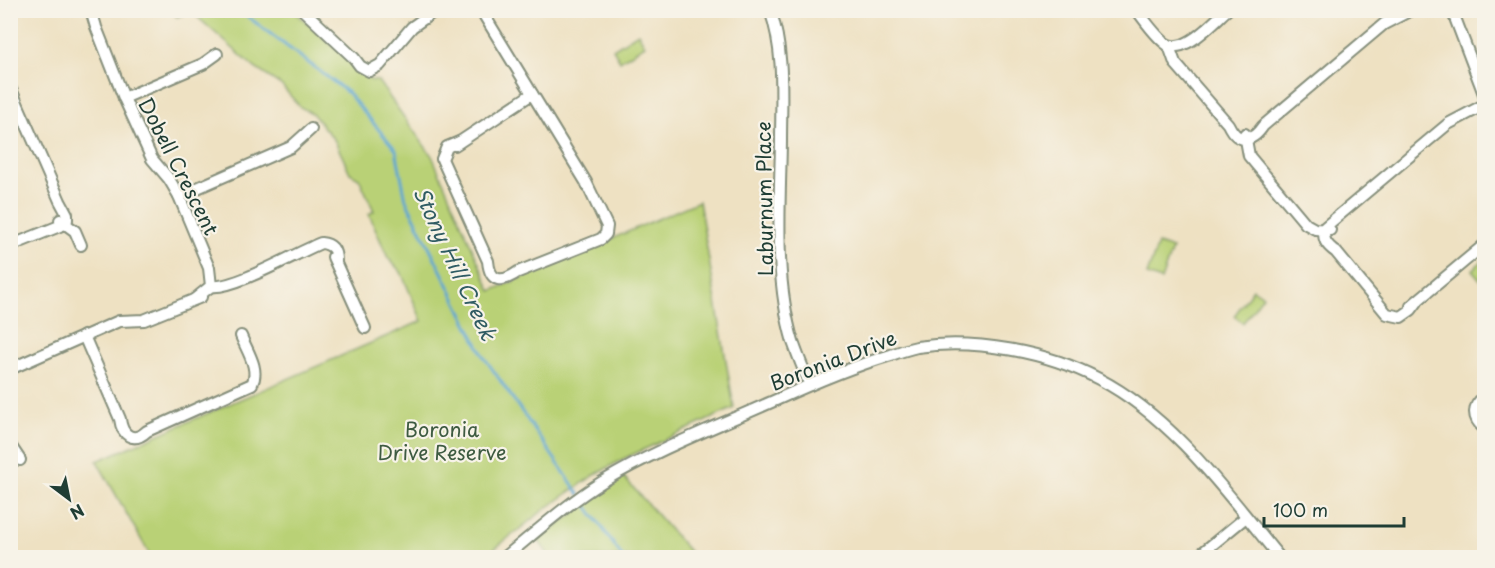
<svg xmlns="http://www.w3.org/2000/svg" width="1495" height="568" viewBox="0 0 1495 568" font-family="'Playpen Sans',sans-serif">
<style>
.green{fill:#b9d176;stroke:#6c8755;stroke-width:1.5}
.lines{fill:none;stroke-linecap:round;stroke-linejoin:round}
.stream{stroke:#58a5d1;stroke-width:3}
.minor-casing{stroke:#868f7b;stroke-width:14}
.minor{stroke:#fff;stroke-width:10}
.labels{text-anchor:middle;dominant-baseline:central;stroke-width:4.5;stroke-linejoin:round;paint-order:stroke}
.street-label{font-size:20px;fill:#1f3d34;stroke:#f7f3e8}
.park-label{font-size:20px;fill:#3e5b41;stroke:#f7f3e8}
.water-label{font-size:21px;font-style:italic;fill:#305c63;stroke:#f7f3e8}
</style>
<rect width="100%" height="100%" fill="#f7f3e8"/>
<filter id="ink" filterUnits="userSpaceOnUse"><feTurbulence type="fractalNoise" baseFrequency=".0167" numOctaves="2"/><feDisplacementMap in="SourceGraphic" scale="12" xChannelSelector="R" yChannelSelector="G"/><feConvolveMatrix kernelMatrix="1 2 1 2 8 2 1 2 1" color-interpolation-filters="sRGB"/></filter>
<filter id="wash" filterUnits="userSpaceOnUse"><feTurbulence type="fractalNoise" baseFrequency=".008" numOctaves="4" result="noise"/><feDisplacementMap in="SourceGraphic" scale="24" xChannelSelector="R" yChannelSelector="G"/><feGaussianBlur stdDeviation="1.35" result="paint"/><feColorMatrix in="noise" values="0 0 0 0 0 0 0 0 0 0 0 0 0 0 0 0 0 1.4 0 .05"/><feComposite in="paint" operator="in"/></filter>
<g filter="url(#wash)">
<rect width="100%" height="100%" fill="#eee1c2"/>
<g class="green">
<polygon points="171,11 294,11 370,80 378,81 432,156 491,291 699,201 734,408 623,459 593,476 545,509 484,557 151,557 97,461 422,321 401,272 388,258 369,214 374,211 359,178 350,173 335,141 312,113 300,107 281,85 255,68 195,15 186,13 177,17"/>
<polygon points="638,33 645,45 620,61 613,49"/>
<polygon points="1158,244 1172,249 1161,280 1147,275"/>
<polygon points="1484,259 1484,284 1472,270"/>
<polygon points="1253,289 1263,296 1243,323 1234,316"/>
<polygon points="623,476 694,557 550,557 538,540"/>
</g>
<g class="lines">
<g class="stream">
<polyline points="239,10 347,92 396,150 406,200 484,357 579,494"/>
<polyline points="583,500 623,558"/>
</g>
</g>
</g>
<g filter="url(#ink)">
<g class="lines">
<defs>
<g id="minor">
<polyline points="91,10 96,27 124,98 152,159 169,179 179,196 209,268 211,286 195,299"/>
<polyline points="303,10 354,58 360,66 369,71 380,65 412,27 436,10"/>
<path d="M 770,10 C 785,52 781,98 781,142 C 780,207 774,278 793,342 C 798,356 804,371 810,385"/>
<path d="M 1137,10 C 1145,21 1154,34 1165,43 C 1183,57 1213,22 1227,10"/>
<polyline points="1452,10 1484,94"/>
<path d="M 1169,46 L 1175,63 L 1228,124 C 1237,143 1251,144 1263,126 L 1384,24 L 1411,10"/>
<polyline points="10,87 60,201 67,214 67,220 62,225 10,246"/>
<polyline points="124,98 203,64 217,54"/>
<polyline points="1245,134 1249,156 1306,224 1315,229 1330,230"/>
<path d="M 459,142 L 447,147 L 442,159 L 488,261 C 490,283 502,283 518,272 L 601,239 L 606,234 L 607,226 L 586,182 L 481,10"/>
<polyline points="455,145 532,94"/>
<polyline points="179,196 291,147 311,129"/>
<polyline points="60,220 75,231 81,245"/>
<polyline points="333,257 365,328"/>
<path d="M 211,286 C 233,290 298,252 321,243 C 333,244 336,251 336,261"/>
<path d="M 1417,302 L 1411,310 L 1401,317 L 1387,314 L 1336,252 C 1326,245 1322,239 1325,227 L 1448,124 L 1484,105"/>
<polyline points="1411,306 1484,245"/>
<path d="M 84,336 L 120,419 C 122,435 133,444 147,431 L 252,384 C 260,369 247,351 241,336"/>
<polyline points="10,369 119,321 144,320 201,297"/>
<path d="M 1484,397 C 1472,406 1472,418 1484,428"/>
<polyline points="10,445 20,460"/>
<path d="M 504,558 C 536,532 568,503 602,482 C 657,449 718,426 776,400 C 813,383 851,367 891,355 C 899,352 908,349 917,347 C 974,338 1048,352 1099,379 C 1174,418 1227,494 1280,558"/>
<polyline points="1196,558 1246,517"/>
</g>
</defs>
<use href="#minor" class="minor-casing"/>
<use href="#minor" class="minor"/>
</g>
</g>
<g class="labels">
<g class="street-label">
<text transform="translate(179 166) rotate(63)">Dobell Crescent</text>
<text transform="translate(764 199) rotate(-91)">Laburnum Place</text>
<text transform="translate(833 360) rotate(-21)">Boronia Drive</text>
</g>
<g class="park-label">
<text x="442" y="429">Boronia<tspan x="442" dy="23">Drive Reserve</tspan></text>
</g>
<g class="water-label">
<text transform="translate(456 263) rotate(65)">Stony Hill Creek</text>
</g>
</g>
<rect width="1495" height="568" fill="none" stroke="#f7f3e8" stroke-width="36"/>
<g transform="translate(69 499) rotate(148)" stroke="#f7f3e8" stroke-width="4.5" paint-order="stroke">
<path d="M0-4.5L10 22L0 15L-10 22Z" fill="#1f3d34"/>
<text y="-9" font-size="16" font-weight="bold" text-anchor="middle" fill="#1f3d34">N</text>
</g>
<path d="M1264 517v9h140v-9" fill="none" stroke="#1f3d34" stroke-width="3"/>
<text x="1273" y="517" font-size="18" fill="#1f3d34" stroke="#f7f3e8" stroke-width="4.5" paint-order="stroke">100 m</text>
</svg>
